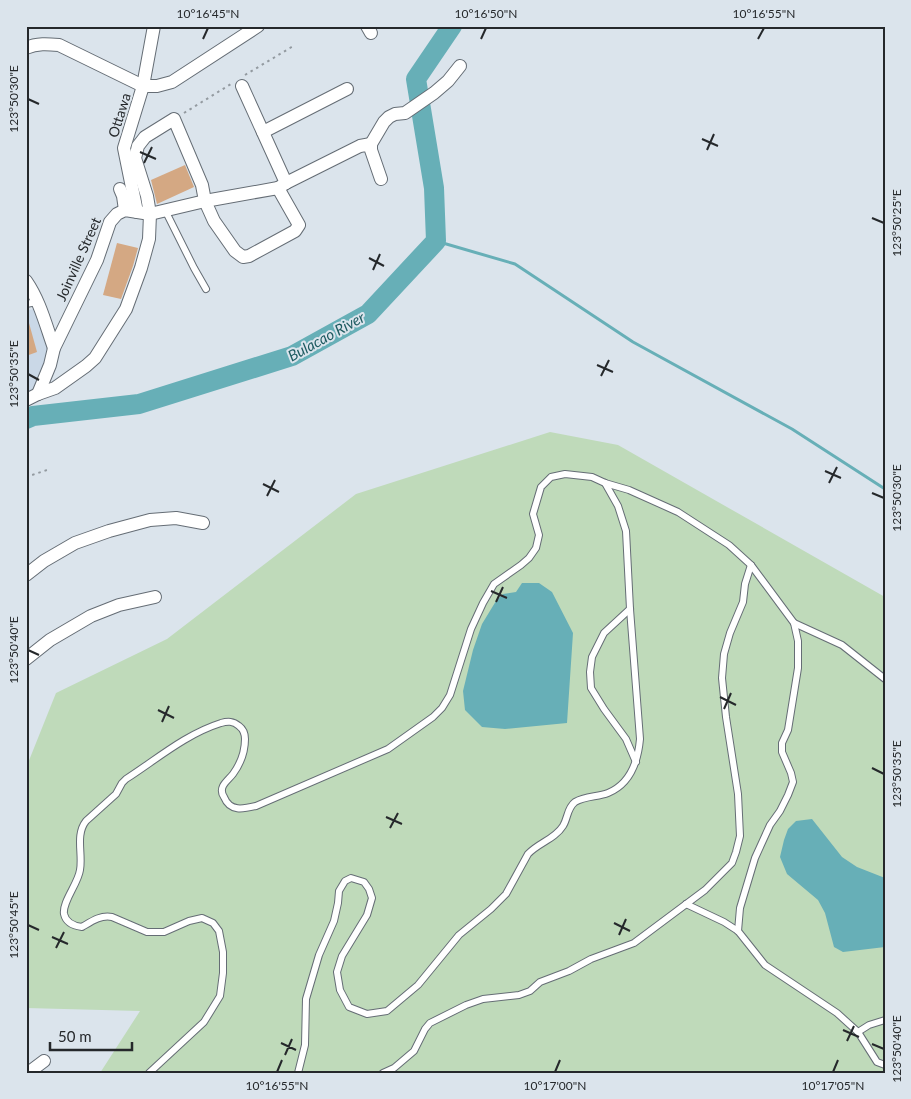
<svg xmlns="http://www.w3.org/2000/svg" width="911" height="1099" viewBox="0 0 911 1099" font-family="Lato,sans-serif">
<style>
.built{fill:#cad8e7}
.green{fill:#bfdaba}
.water{fill:#67afb7}
.lines{fill:none;stroke-linecap:round;stroke-linejoin:round}
.stream{stroke:#67afb7;stroke-width:3}
.river{stroke:#67afb7;stroke-width:20}
.building{fill:#d4a883}
.lane-casing{stroke:#656d75;stroke-width:8}
.street-casing{stroke:#656d75;stroke-width:14}
.path{stroke:#939aa0;stroke-width:2;stroke-dasharray:2.5 4;stroke-linecap:butt}
.lane{stroke:#fff;stroke-width:6}
.street{stroke:#fff;stroke-width:12}
.ticks{fill:none;stroke:#25282b;stroke-width:2}
.labels{text-anchor:middle;dominant-baseline:central;stroke-width:4;stroke-linejoin:round;paint-order:stroke}
.street-label{font-size:14px;fill:#25282b;stroke:#dbe4ec}
.water-label{font-size:15px;font-style:italic;fill:#1d5a60;stroke:#dbe4ec}
.neatline{fill:none;stroke:#25282b;stroke-width:2}
.ticks-label{font-size:12px;text-anchor:middle;fill:#25282b}
</style>
<rect width="100%" height="100%" fill="#dbe4ec"/>
<polygon class="built" points="37,308 50,350 44,369 29,395 26,397 26,311"/>
<polygon class="green" points="550,432 618,445 885,597 885,1073 100,1073 140,1011 26,1008 26,768 56,693 167,639 356,494"/>
<g class="water">
<polygon points="522,583 539,583 552,592 573,633 567,723 505,729 482,727 465,710 463,691 473,650 482,624 496,601 503,594 516,592"/>
<polygon points="812,819 842,857 857,867 885,878 885,947 843,952 834,947 825,913 818,900 787,874 780,857 784,840 788,829 796,821"/>
</g>
<g class="lines">
<polyline class="stream" points="436,241 515,264 633,342 792,429 885,489"/>
<polyline class="river" points="26,419 33,416 139,404 292,356 368,314 436,241 434,188 416,79 452,26"/>
</g>
<g class="building">
<polygon points="185,165 194,187 157,204 151,180"/>
<polygon points="117,243 138,248 133,266 121,299 103,295"/>
<polygon points="26,323 29,323 37,352 26,356"/>
</g>
<g class="lines">
<defs>
<g id="lane">
<polyline points="165,210 194,268 206,289"/>
<polyline points="26,304 37,302"/>
<polyline points="630,609 604,633 592,657 590,672 591,688 604,709 626,739 636,762"/>
<polyline points="686,904 724,922 738,931 765,965 837,1013 858,1032 877,1062 885,1065"/>
<polyline points="738,931 740,908 755,858 770,825 780,811 788,795 793,782 791,773 782,752 782,743 788,730 798,668 798,641 794,623"/>
<polyline points="858,1032 869,1025 885,1020"/>
<path d="M 149,1073 L 204,1022 L 220,996 L 223,973 L 223,952 L 219,931 L 213,923 L 202,918 L 189,921 L 164,932 L 147,932 L 112,917 C 100,915 92,921 82,927 C 74,926 66,923 64,914 C 62,902 78,884 80,870 C 83,854 75,835 86,821 L 116,794 L 122,783 L 126,779 C 157,759 186,734 221,723 C 228,721 233,721 239,726 C 243,729 245,734 245,739 C 245,753 241,763 233,774 C 230,778 225,782 223,786 C 221,790 222,794 224,797 C 230,812 243,809 256,806 L 388,749 L 433,717 L 442,708 L 450,695 L 471,629 L 483,603 L 494,584 L 521,565 L 529,558 L 536,548 L 539,535 L 533,514 L 541,487 L 551,477 L 565,474 L 592,477 L 605,483 L 629,490 L 678,512 L 729,545 L 751,565 L 794,623 L 842,645 L 885,679"/>
<path d="M 298,1073 L 305,1045 L 306,999 L 319,955 L 334,921 L 338,903 L 339,891 L 345,881 L 351,878 L 364,882 L 369,889 L 372,898 L 367,915 L 342,956 L 337,972 L 340,990 L 349,1007 L 367,1014 L 387,1011 L 418,985 L 459,935 L 491,909 L 506,894 L 528,854 C 538,843 555,839 563,826 C 568,818 567,808 575,802 C 585,796 598,797 608,793 C 630,784 638,761 640,739 L 630,609 L 626,531 L 618,506 L 605,483"/>
<polyline points="383,1073 394,1068 414,1051 425,1029 430,1023 466,1005 483,999 519,995 530,991 540,982 569,971 591,959 634,943 705,890 732,863 736,852 740,836 738,794 726,717 722,678 724,654 730,633 743,602 745,584 751,565"/>
</g>
<g id="street">
<polyline points="367,26 371,33"/>
<path d="M 26,48 C 37,43 48,44 59,45 L 143,86 L 157,86 L 172,82 L 258,26"/>
<polyline points="242,86 286,183"/>
<polyline points="263,132 347,89"/>
<polyline points="371,144 384,122 389,117 395,114 405,113 434,93 448,81 460,66"/>
<polyline points="120,189 123,196 125,210"/>
<polyline points="137,212 124,148 143,86 154,26"/>
<path d="M 26,281 C 40,301 46,326 54,348"/>
<polyline points="38,394 50,365 54,348 97,260 110,222 117,214 125,210 150,214 205,201 278,188 286,183 360,146 371,144 371,150 381,179"/>
<polyline points="26,400 38,394 55,388 86,366 95,358 126,309 141,268 149,239 150,214 147,196 135,158 138,146 145,137 174,119 202,185 205,201 214,221 235,251 243,257 249,256 295,231 299,225 278,188"/>
<polyline points="26,575 44,561 75,543 109,531 150,520 176,518 203,523"/>
<polyline points="26,659 50,640 91,616 119,605 155,597"/>
<polyline points="28,1073 44,1061"/>
</g>
</defs>
<use href="#lane" class="lane-casing"/>
<use href="#street" class="street-casing"/>
<g class="path">
<polyline points="245,75 295,45"/>
<polyline points="184,113 231,84"/>
<polyline points="26,477 50,469"/>
</g>
<use href="#lane" class="lane"/>
<use href="#street" class="street"/>
</g>
<path class="ticks" d="M 203,39 L 208,28M 481,39 L 486,28M 758,39 L 764,28M 28,99 L 39,104M 702,139 L 718,146M 707,150 L 714,134M 140,152 L 156,159M 144,163 L 152,147M 872,218 L 884,223M 369,258 L 384,266M 373,270 L 380,254M 597,365 L 613,372M 28,374 L 39,380M 601,376 L 609,360M 825,471 L 841,478M 829,483 L 837,467M 263,484 L 279,492M 872,493 L 884,498M 267,496 L 275,480M 491,591 L 507,598M 496,602 L 503,587M 28,650 L 39,655M 720,697 L 736,705M 724,709 L 731,693M 158,710 L 174,718M 162,722 L 169,706M 872,768 L 884,774M 386,817 L 402,824M 390,828 L 398,813M 614,923 L 630,931M 28,925 L 39,930M 619,935 L 626,919M 52,937 L 68,944M 56,948 L 64,932M 843,1030 L 859,1037M 847,1041 L 854,1026M 281,1043 L 296,1050M 872,1044 L 884,1049M 285,1055 L 292,1039M 277,1072 L 282,1060M 555,1072 L 560,1060M 833,1072 L 838,1060"/>
<g class="labels">
<g class="street-label">
<text transform="translate(119 115) rotate(-73)">Ottawa</text>
<text transform="translate(78 259) rotate(-66)">Joinville Street</text>
</g>
<g class="water-label">
<text transform="translate(326 336) rotate(-29)">Bulacao River</text>
</g>
</g>
<rect width="911" height="1099" fill="none" stroke="#dbe4ec" stroke-width="55"/>
<path d="M50 1042v8h82v-8" fill="none" stroke="#25282b" stroke-width="2.5"/>
<text x="58" y="1042" font-size="15" fill="#25282b" stroke="#dbe4ec" stroke-width="4" paint-order="stroke">50 m</text>
<rect x="28" y="28" width="856" height="1044" class="neatline"/>
<g class="ticks-label">
<text x="208" y="18">10°16'45"N</text>
<text x="486" y="18">10°16'50"N</text>
<text x="764" y="18">10°16'55"N</text>
<text transform="translate(14 99) rotate(-90)" y="4">123°50'30"E</text>
<text transform="translate(897 223) rotate(-90)" y="4">123°50'25"E</text>
<text transform="translate(14 374) rotate(-90)" y="4">123°50'35"E</text>
<text transform="translate(897 498) rotate(-90)" y="4">123°50'30"E</text>
<text transform="translate(14 650) rotate(-90)" y="4">123°50'40"E</text>
<text transform="translate(897 774) rotate(-90)" y="4">123°50'35"E</text>
<text transform="translate(14 925) rotate(-90)" y="4">123°50'45"E</text>
<text transform="translate(897 1049) rotate(-90)" y="4">123°50'40"E</text>
<text x="277" y="1090">10°16'55"N</text>
<text x="555" y="1090">10°17'00"N</text>
<text x="833" y="1090">10°17'05"N</text>
</g>
</svg>
